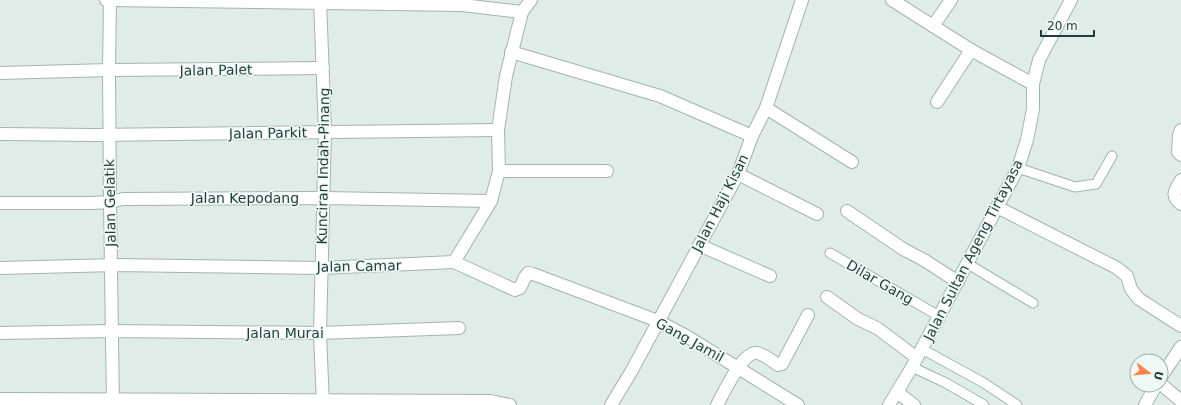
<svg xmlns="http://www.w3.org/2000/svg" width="1181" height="405" viewBox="0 0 1181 405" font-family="'DejaVu Sans',sans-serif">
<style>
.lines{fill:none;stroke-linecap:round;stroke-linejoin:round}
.lane-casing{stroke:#a2b4af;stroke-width:11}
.street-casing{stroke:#a2b4af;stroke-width:14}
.secondary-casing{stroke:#9db9b1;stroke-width:14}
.lane{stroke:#fff;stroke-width:9}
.street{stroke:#fff;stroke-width:12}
.secondary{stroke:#fff;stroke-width:12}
.labels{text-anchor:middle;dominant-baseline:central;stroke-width:3;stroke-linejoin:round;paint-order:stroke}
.street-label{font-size:14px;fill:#1f3e38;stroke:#f0f8f5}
</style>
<rect width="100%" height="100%" fill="#e0ece7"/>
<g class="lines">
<defs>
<g id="lane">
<polyline points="1018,168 1075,187 1096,184 1112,156"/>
<polyline points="830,253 939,316"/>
<polyline points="968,264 1033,303"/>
<polyline points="922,349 984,383 1017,405"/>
<polyline points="912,367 946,383 984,405"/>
</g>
<g id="street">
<polyline points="106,0 462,5 522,12"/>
<polyline points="110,0 109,70 110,202 113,405"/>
<polyline points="320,0 325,132 320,333 323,405"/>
<polyline points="892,0 971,50 1033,84"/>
<polyline points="933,26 951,0"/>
<polyline points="511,52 660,96 752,136"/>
<polyline points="0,73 109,70 323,68"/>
<polyline points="937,102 971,50"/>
<polyline points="766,108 852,162"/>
<polyline points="1181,130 1179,135 1178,152 1181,155"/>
<polyline points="0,134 95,135 498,130"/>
<polyline points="499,171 607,171"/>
<polyline points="738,174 817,214"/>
<path d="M 1181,180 C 1175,191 1170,195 1181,204"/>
<polyline points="0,203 92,203 110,202 123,199 324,198 491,201"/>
<polyline points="997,207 1117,268 1127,276 1131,289 1139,299 1181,326"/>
<polyline points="847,211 903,249 924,260 958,282"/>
<polyline points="699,245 770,276"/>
<polyline points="454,262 515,290 520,288 525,277 528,273 533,274 658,321 688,337 798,405"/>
<polyline points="0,268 115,265 321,268 454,262 491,201 499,171 498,130 506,76 522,12 531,0"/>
<polyline points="827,297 858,319 877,328 917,358"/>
<polyline points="0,333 111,331 320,333 459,328"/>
<polyline points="1161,377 1181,347"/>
<polyline points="1161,384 1181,401"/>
<polyline points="897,392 914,405"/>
<polyline points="0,399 490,401 510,405"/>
<polyline points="611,405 631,372 738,174 752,136 766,108 802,0"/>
<path d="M 717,405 C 724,393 742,351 757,353 C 764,354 772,361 778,365 L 782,364 L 808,315"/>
<polyline points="1145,405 1156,385"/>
</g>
<polyline id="secondary" points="889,405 912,367 1018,168 1027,140 1033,109 1033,84 1039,60 1071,0"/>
</defs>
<use href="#lane" class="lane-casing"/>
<use href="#street" class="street-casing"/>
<use href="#secondary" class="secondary-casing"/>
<use href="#lane" class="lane"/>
<use href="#street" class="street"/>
<use href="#secondary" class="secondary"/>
</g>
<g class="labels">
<g class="street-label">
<text transform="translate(216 70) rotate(-1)">Jalan Palet</text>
<text transform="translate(268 133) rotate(-1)">Jalan Parkit</text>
<text transform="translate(323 166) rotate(-89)">Kunciran Indah-Pinang</text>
<text x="245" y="198">Jalan Kepodang</text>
<text transform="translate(110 203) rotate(-91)">Jalan Gelatik</text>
<text transform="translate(720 203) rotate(-63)">Jalan Haji Kisan</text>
<text transform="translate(973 250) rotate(-63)">Jalan Sultan Ageng Tirtayasa</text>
<text transform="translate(359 266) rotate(-1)">Jalan Camar</text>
<text transform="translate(880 282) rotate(30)">Dilar Gang</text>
<text x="285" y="333">Jalan Murai</text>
<text transform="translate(690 340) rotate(29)">Gang Jamil</text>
</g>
</g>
<g transform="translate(1149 373) rotate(106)"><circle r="19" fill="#f0f8f5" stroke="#9caea9"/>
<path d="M0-3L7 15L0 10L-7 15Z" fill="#fd854d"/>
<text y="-6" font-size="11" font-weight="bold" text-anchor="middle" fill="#1f3e38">U</text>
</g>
<path d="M1041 30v6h53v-6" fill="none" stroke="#1f3e38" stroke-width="2"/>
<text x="1047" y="30" font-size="12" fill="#1f3e38" stroke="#f0f8f5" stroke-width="3" paint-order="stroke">20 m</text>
</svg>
